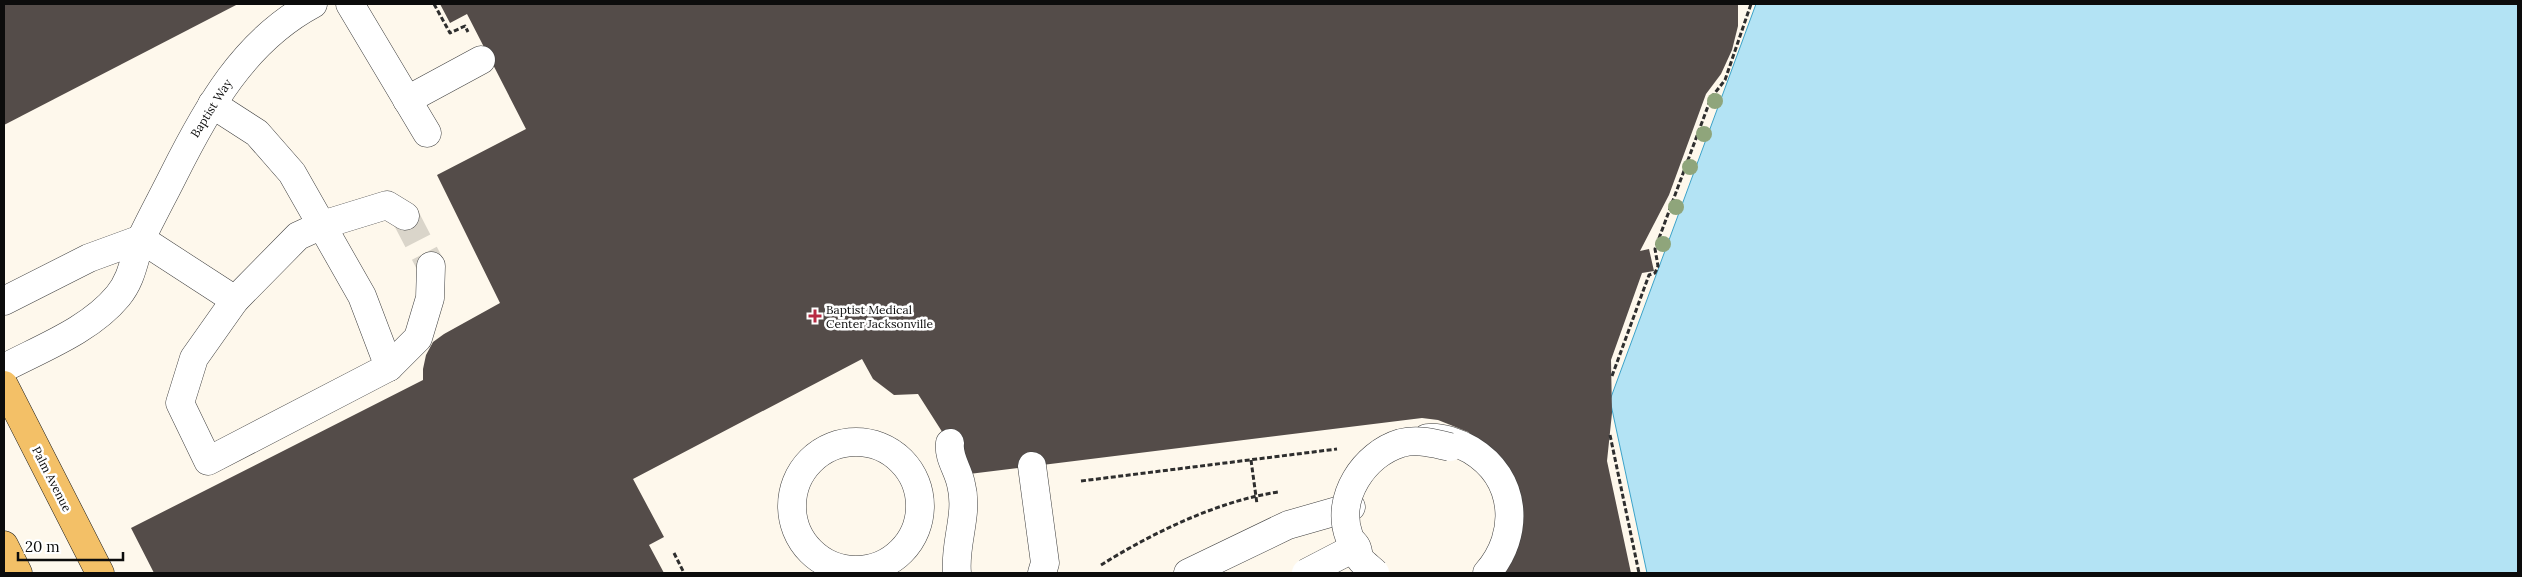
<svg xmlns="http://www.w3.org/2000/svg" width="2522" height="577" viewBox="0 0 2522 577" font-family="Lora,serif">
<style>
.water{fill:#b3e3f4;stroke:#3ca2c8}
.building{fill:#544c49}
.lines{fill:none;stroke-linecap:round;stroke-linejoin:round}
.minor-tunnel{stroke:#dad5ca;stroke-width:28;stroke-dasharray:28 14;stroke-linecap:butt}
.minor-casing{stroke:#3f3f3f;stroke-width:29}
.major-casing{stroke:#1d1d1d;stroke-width:29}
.path{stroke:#2e2e2e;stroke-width:3;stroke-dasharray:5 2.5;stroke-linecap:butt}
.minor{stroke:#fff;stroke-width:28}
.major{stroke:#f3c067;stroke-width:28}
.minor-bridge-casing{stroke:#3f3f3f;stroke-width:29;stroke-linecap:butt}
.minor-bridge{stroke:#fff;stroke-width:28}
.tree{fill:#8fa57b}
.poi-dot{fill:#b72a42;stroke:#fff;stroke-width:2}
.labels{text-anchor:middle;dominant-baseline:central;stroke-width:5;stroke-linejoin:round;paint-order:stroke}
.street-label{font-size:12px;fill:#0c0c0c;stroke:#fff}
.poi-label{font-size:12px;fill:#0c0c0c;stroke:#fff;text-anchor:start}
</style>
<rect width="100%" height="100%" fill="#fef8ec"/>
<polygon class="water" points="1756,4 2518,4 2518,573 1647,573 1610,400"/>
<g class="building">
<polygon points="4,4 238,4 4,125"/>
<polygon points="440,4 1738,4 1738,26 1732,50 1721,74 1706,94 1669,195 1640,251 1649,249 1654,271 1642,273 1611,360 1612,413 1607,461 1631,573 1495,573 1503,561 1491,451 1468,432 1438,420 1422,418 969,474 918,394 894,395 873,379 862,359 633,479 664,537 649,545 664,573 154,573 131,528 423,380 423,369 426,355 433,342 444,334 500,303 437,175 526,129 467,14 450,23"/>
</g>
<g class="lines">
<polyline class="minor-tunnel" points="405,216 431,266"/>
<defs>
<g id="minor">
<polyline points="350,4 427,133"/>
<polyline points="407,100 481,60"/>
<polyline points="212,104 257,133 292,173 362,296 389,367 208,461 180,403 194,358 235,300 298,236 322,225 387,205 405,216"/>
<polyline points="141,239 235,300"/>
<polyline points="4,301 89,258 141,239"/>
<polyline points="389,367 418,338 430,298 431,266"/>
<path d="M 4,368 C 42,348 90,330 118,296 C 133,278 134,257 142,237 C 152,216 163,196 173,176 C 207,108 244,41 313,4"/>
<path d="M 1427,438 C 1441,436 1459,443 1471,450 C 1517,478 1521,534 1487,573"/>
<circle cx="856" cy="506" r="64"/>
<path d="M 950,443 C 948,458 958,469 961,484 C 969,514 954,543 957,573"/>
<polyline points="1032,466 1045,563 1042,573"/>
<polyline points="1188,573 1288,525 1351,507"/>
</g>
<g id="major">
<polyline points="4,385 100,573"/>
<polyline points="4,545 18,573"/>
</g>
</defs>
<use href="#minor" class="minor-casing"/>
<use href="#major" class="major-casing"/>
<g class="path">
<polyline points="434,4 450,33 465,26 468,32"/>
<polyline points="1612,376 1649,275 1655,273 1658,266 1655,249 1711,98 1725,80 1751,4"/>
<polyline points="1610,435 1639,573"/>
<polyline points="1251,460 1257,504"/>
<polyline points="1081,481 1337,449"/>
<polyline points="674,553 684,573"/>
<path d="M 1101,565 C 1152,533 1218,501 1278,492"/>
</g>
<use href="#minor" class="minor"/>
<use href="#major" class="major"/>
<defs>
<g id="minor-bridge">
<polyline points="1306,573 1356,547"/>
<path d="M 1375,573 C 1370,568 1362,563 1359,557 C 1358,553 1358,549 1356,546 C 1354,543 1350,540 1349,536 C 1335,498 1364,454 1401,443 C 1418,439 1434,443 1450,447"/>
</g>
</defs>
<use href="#minor-bridge" class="minor-bridge-casing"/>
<use href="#minor-bridge" class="minor-bridge"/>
</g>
<g class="tree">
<circle cx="1715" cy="101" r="8"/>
<circle cx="1704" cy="134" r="8"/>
<circle cx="1690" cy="167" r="8"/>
<circle cx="1676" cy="207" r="8"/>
<circle cx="1663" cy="244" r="8"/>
</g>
<path class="poi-dot" d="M812.5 308.5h5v5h5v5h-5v5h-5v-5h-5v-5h5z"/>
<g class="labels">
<g class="street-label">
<text transform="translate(211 108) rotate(-58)">Baptist Way</text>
<text transform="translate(52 479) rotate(63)">Palm Avenue</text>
</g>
<g class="poi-label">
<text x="826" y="309">Baptist Medical<tspan x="826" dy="14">Center Jacksonville</tspan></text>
</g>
</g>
<rect width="2522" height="577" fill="none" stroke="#0c0c0c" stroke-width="10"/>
<path d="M18 552v8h105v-8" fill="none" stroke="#0c0c0c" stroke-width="2.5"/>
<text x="25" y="552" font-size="15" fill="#0c0c0c" stroke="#ffffff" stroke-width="4" paint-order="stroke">20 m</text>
</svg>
